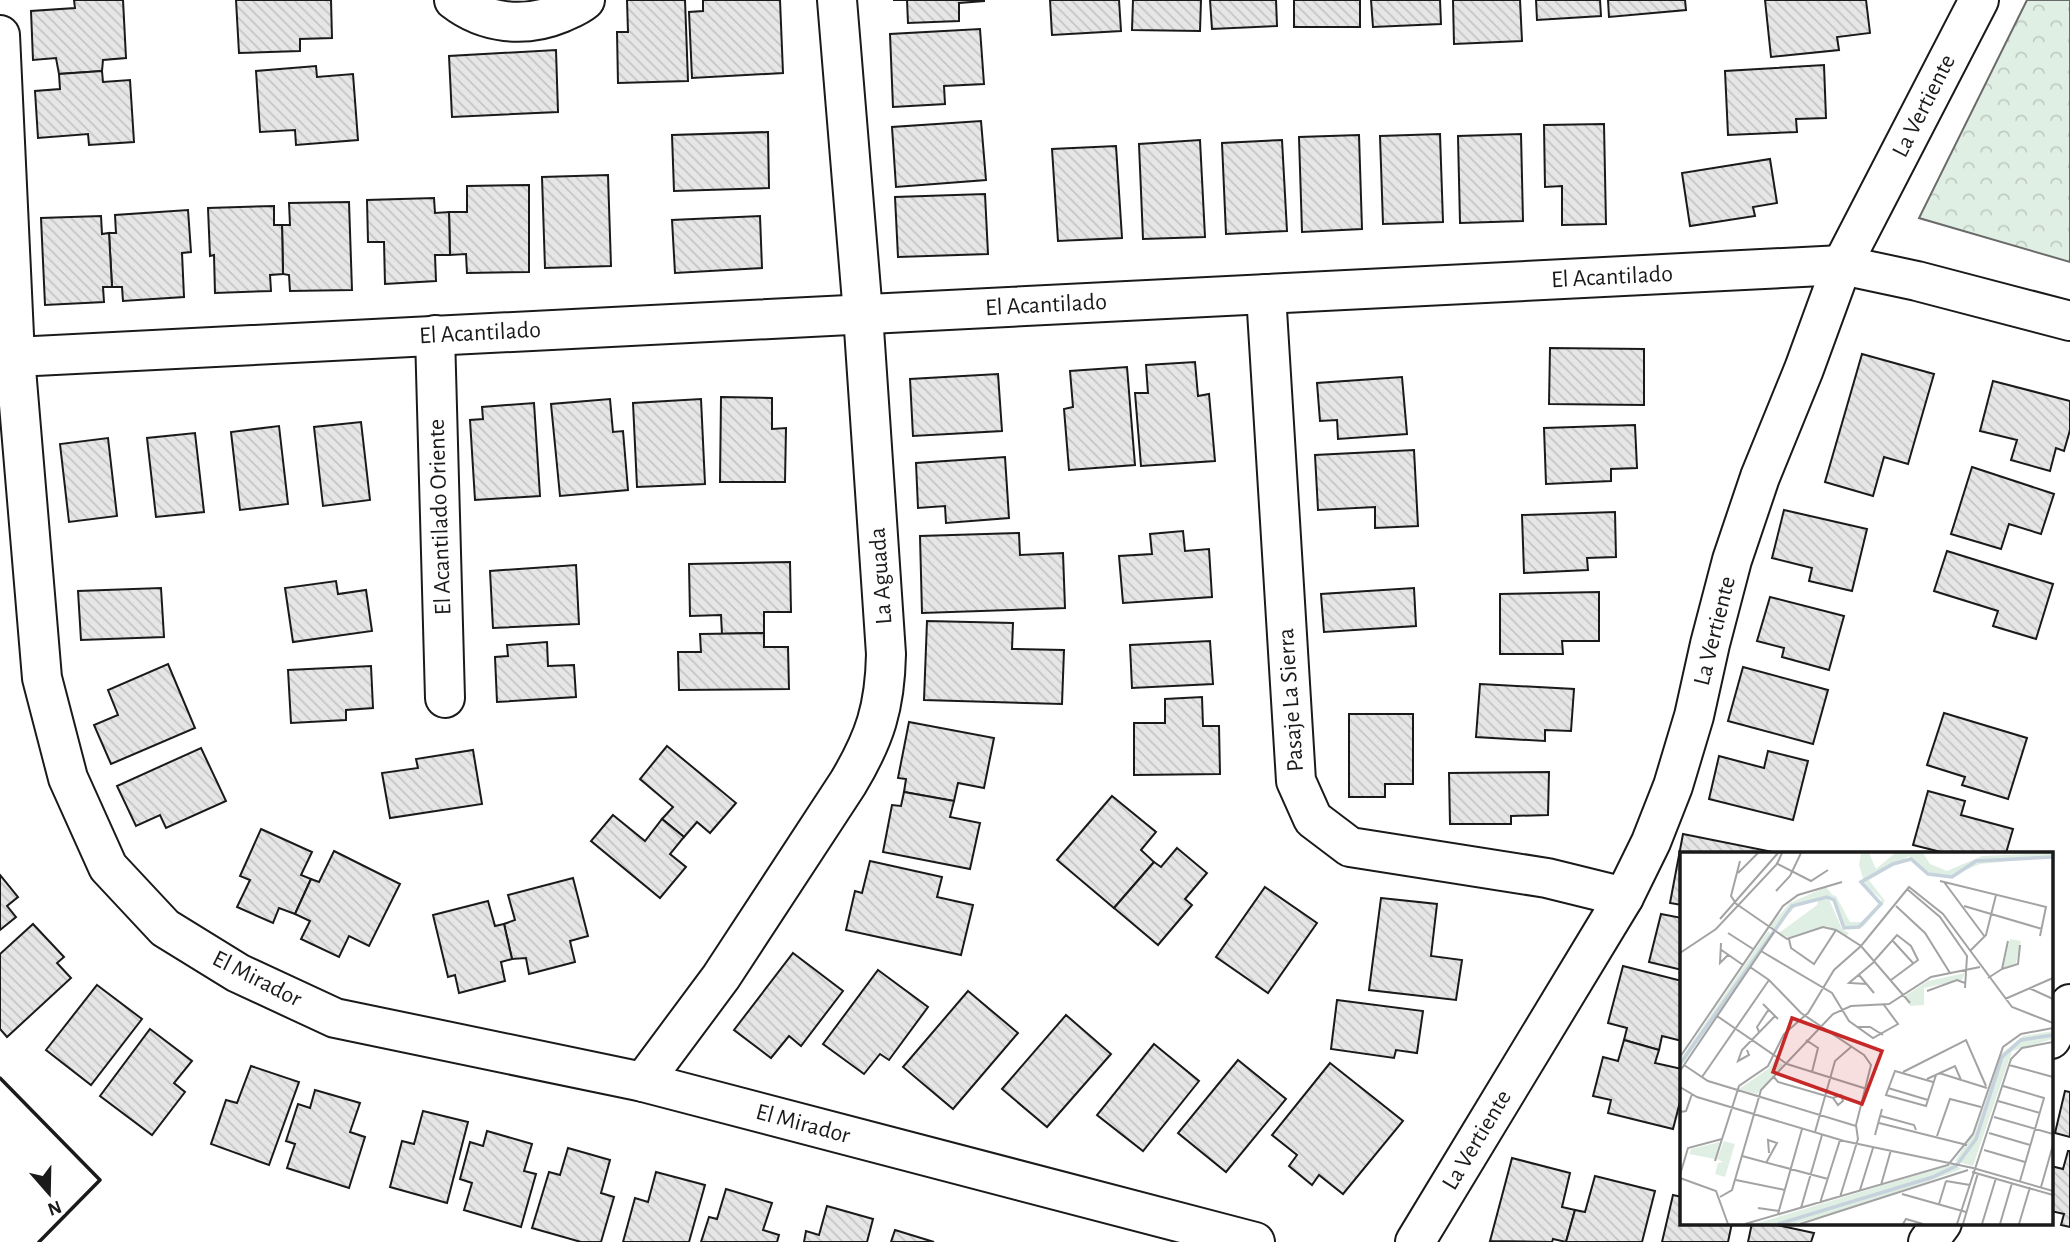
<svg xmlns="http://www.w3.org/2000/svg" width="2070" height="1242" viewBox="0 0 2070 1242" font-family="'Alegreya Sans',sans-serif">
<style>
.forest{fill:url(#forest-crowns);stroke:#6a6a6a;stroke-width:2}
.building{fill:url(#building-back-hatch);stroke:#1a1a1a;stroke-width:2}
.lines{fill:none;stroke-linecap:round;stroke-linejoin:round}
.minor-casing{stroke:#1a1a1a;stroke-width:42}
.tertiary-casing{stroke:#1a1a1a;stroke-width:42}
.minor{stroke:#fff;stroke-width:38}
.tertiary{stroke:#fff;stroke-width:38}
.wall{stroke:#1a1a1a;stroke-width:3.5}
.labels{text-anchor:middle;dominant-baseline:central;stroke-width:5;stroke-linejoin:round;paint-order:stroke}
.street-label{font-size:24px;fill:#1a1a1a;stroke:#fff}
.inset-river{fill:none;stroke:#c6d2dc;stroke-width:3.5}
.inset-road{fill:none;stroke:#a3a3a3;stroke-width:2}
.view{fill:#c62828;fill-opacity:0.15;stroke:#c62828;stroke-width:3.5}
.inset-edge{fill:none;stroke:#1a1a1a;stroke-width:3.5}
</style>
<defs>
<pattern id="forest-crowns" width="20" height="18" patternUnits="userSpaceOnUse" patternTransform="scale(1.75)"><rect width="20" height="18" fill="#e0efe3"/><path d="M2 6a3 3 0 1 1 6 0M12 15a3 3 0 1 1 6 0" fill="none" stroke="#c0ccc2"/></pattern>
<pattern id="building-back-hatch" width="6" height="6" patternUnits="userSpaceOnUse" patternTransform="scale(1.75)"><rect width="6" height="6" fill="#e6e6e6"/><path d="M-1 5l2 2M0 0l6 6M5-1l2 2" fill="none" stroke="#c5c5c5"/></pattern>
</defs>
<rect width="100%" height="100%" fill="#fff"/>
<polygon class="forest" points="2027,0 2070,0 2070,262 1919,218"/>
<g class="building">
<polygon points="74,0 123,0 126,58 103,60 102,71 59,74 56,58 33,60 31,11 75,8"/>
<polygon points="236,0 331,0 332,38 300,39 300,51 239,53"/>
<polygon points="627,0 685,0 688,81 618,83 617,32 628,32"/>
<polygon points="703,0 780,0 783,73 692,78 689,12 703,11"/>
<polygon points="893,0 984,0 984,1 959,3 959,21 908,23 907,0"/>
<polygon points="1050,0 1119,0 1121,31 1052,35"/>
<polygon points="1133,0 1201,0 1200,31 1132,30"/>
<polygon points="1210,0 1276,0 1277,26 1212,29"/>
<rect x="1294" y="0" width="66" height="27"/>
<polygon points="1371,0 1440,0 1441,24 1373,27"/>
<polygon points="1453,0 1520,0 1522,41 1454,44"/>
<polygon points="1536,0 1600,0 1601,16 1537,20"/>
<polygon points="1608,0 1685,0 1686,10 1609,17"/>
<polygon points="1765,0 1866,0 1870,33 1837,37 1839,50 1771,57"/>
<polygon points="980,29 984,84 944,86 945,104 893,107 890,34"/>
<polygon points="556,50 558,112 452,117 449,56"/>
<polygon points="1824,65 1826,118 1796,119 1797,132 1728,135 1725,71"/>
<polygon points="316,66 317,77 353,74 358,140 296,145 295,130 260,132 256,71"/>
<polygon points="102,71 103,82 130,80 134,142 89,145 88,134 38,138 35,91 60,89 59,74"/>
<polygon points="981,121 986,180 896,187 892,127"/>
<polygon points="1604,124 1606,224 1562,225 1562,186 1545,187 1544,125"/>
<polygon points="768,132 769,188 674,191 672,135"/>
<polygon points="1440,134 1443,222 1383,224 1380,136"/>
<polygon points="1521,134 1523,221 1460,223 1458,136"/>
<polygon points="1359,135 1362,229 1302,232 1299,137"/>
<polygon points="1200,140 1205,237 1143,239 1139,144"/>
<polygon points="1282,140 1287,231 1226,234 1222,143"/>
<polygon points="1116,146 1122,238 1058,241 1052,149"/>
<polygon points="1770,159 1777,203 1753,207 1755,216 1690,226 1682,173"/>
<polygon points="608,175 611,266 545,268 542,177"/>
<polygon points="529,185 529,272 467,273 466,254 450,255 449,212 467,212 467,186"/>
<polygon points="985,194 988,254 898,257 895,197"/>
<polygon points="434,198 435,213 449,212 450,255 435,255 436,281 385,284 384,242 368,242 367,200"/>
<polygon points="349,202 352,290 290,291 289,275 283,274 282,225 290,225 289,203"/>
<polygon points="274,206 274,225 282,225 283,274 270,275 271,291 215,293 214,255 210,256 208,208"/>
<polygon points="188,210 191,252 182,253 184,297 123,301 122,287 112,287 109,233 116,233 115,215"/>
<polygon points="101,216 102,234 109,233 112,287 103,287 104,302 45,305 41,218"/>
<polygon points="760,216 762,268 675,273 672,220"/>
<polygon points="1550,348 1644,349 1644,405 1549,404"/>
<polygon points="1862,354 1934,374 1908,464 1884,457 1873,496 1825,482"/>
<polygon points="1195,362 1198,396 1209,394 1215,461 1141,466 1135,393 1148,393 1146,365"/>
<polygon points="1127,367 1135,465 1069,470 1064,409 1073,407 1070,371"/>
<polygon points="998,374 1002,431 913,436 910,379"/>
<polygon points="1402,377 1407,434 1338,439 1337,420 1320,421 1317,383"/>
<polygon points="1993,381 2070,401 2070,430 2064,451 2056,448 2050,471 2011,460 2017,440 1980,431"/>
<polygon points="721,397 772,398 772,429 786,428 785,482 720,482"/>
<polygon points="610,399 613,432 623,431 628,490 560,496 551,404"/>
<polygon points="701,399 705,484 637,487 633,403"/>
<polygon points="534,403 540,496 475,500 470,420 483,419 482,407"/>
<polygon points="361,422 370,500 323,506 314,427"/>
<polygon points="1635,425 1637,468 1611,469 1611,481 1546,484 1544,428"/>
<polygon points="279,426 288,504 240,510 231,432"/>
<polygon points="195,433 204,512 156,517 147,438"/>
<polygon points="108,438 117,516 69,522 60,444"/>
<polygon points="1414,450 1418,526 1375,528 1375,507 1318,510 1315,455"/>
<polygon points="1005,457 1009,518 946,523 945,506 918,508 916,463"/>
<polygon points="1972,467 2054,494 2041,534 2009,524 2001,549 1951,534"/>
<polygon points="1784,510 1867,529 1852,591 1809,581 1812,568 1772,558"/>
<polygon points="1615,512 1616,557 1587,558 1588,570 1524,573 1522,515"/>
<polygon points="1183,531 1185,551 1209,549 1212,597 1123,603 1119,556 1152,554 1150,534"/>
<polygon points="1019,533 1020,555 1063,553 1065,608 922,613 920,536"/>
<polygon points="1947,551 2053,584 2036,639 1993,626 1998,611 1934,591"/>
<polygon points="790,562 791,612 764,612 764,633 722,634 721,615 690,616 689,564"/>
<polygon points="576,565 579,624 493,628 490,571"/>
<polygon points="336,581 338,594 366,590 372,631 293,642 285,588"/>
<polygon points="161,588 164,637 81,640 78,591"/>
<polygon points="1414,588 1416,626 1324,632 1321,594"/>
<polygon points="1599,592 1599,641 1562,641 1563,654 1500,654 1500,594"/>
<polygon points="1770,597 1844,616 1829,670 1782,657 1784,648 1757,641"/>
<polygon points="927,621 1013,623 1012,649 1064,650 1062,704 924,700"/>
<polygon points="764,633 764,647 788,647 789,689 679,690 678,652 701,652 700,634"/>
<polygon points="1210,641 1213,684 1132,688 1130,645"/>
<polygon points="547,642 548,666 574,665 576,697 497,702 495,657 508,656 507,645"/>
<polygon points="168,664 195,728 111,764 94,725 118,715 108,690"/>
<polygon points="371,666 373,708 346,710 346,720 291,723 288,670"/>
<polygon points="1743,667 1828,690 1813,744 1728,721"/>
<polygon points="1480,684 1574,689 1571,731 1545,730 1545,741 1476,737"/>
<polygon points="1202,697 1203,726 1219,726 1220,774 1134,775 1134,723 1165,723 1165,699"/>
<polygon points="1944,713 2027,738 2008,799 1962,785 1965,777 1927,765"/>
<polygon points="1349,714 1413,714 1413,784 1385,784 1385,797 1349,797"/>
<polygon points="909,722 994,738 984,788 958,783 954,801 904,792 906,779 898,778"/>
<polygon points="667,746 736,803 710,833 697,822 684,837 662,819 673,807 640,779"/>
<polygon points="201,748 226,801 166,828 160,815 136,826 117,786"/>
<polygon points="473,750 482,804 390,818 382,773 418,768 416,759"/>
<polygon points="1768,751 1808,761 1793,820 1709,799 1719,756 1764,768"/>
<polygon points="1549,772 1548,815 1511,816 1511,824 1450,824 1449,773"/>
<polygon points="1928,791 1965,801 1961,815 2013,829 2006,853 1945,853 1913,845"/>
<polygon points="904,792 954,801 950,817 980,823 970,869 883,852 892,805 901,806"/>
<polygon points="1112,796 1156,832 1141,850 1154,862 1114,908 1057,860"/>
<polygon points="613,815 645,841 662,819 684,837 670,854 686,867 660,898 591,841"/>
<polygon points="261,829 312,852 301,875 311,879 295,914 279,908 273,923 237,907 250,880 240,876"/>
<polygon points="1683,834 1773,852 1773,853 1682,853 1682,905 1670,903"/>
<polygon points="1177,848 1207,873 1185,899 1192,905 1158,945 1114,908 1154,862 1161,867"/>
<polygon points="334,851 400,884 369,946 349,936 339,957 301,939 310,921 295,914 311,879 319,882"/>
<polygon points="870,861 942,877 937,897 973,905 961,955 846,930 855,891 862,893"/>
<polygon points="0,875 18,897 7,906 16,917 0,930"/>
<polygon points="573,878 588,936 570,941 575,962 529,974 526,958 512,959 504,924 515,920 508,895"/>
<polygon points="1265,887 1317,923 1268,993 1216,957"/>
<polygon points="1381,898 1437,904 1431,956 1462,960 1456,1000 1369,990"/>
<polygon points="488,901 495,926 504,924 512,959 501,962 505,981 459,993 455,975 448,977 433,915"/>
<polygon points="1661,914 1682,918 1682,970 1649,962"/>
<polygon points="33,924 64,957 57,963 71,978 7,1037 0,1029 0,954"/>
<polygon points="793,953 843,991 801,1046 789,1036 771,1058 734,1030"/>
<polygon points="1623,966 1682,981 1682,1041 1662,1036 1659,1050 1624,1040 1627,1028 1608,1023"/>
<polygon points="878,970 928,1007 889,1060 880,1054 864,1074 823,1044"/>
<polygon points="97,985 142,1019 91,1085 46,1050"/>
<polygon points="968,991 1018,1033 953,1109 903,1067"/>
<polygon points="1337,1000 1423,1011 1417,1053 1396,1050 1394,1058 1331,1049"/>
<polygon points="1066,1015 1111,1054 1047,1127 1002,1089"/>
<polygon points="150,1029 192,1061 174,1083 185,1092 152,1135 100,1096"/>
<polygon points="1624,1040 1659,1050 1655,1063 1682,1069 1682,1094 1673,1129 1608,1113 1611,1100 1593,1096 1603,1057 1618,1061"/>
<polygon points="1154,1044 1199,1081 1143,1151 1097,1115"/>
<polygon points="1238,1060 1286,1099 1226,1172 1178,1133"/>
<polygon points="1330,1063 1403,1121 1343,1194 1319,1175 1312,1185 1289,1166 1297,1155 1272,1135"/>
<polygon points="251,1066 299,1082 269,1165 211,1144 226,1100 237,1103"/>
<polygon points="315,1090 360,1103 350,1132 365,1137 349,1188 287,1168 295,1144 286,1141 298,1104 310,1108"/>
<polygon points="2065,1091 2070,1092 2070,1137 2055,1133"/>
<polygon points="423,1111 468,1122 447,1203 390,1187 402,1141 414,1144"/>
<polygon points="487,1131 532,1144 524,1171 536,1174 521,1227 464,1210 472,1183 460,1179 470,1142 483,1146"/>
<polygon points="568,1148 610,1160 601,1193 614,1197 601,1242 581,1242 532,1228 549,1172 560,1175"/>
<polygon points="2068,1151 2070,1151 2070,1227 2061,1225 2064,1214 2051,1211 2051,1166 2063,1169"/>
<polygon points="1512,1158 1570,1173 1562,1207 1575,1210 1566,1242 1553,1239 1552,1242 1490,1241"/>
<polygon points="656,1172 705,1185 689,1242 623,1242 635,1198 648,1202"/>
<polygon points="1595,1176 1655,1191 1642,1242 1566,1242 1575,1210 1585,1212"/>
<polygon points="726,1189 772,1203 763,1230 779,1235 777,1242 701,1242 709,1217 717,1219"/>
<polygon points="1673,1195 1682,1197 1682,1223 1732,1223 1728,1242 1662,1242"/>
<polygon points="827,1206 873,1219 867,1242 804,1242 806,1231 819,1235"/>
<polygon points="1752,1223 1768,1223 1814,1233 1811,1242 1748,1242"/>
<polygon points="895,1230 934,1242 891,1242"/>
</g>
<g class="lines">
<defs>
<g id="minor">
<path d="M 454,0 C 485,24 525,28 561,13 C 570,9 578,6 585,0"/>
<polyline points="0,35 15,357 42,678 68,778 108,867 165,928 238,973 335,1018 643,1082 1255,1242"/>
<polyline points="1266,294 1296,781 1313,819 1350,847 1547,878 1624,897"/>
<polyline points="435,335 445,698"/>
<polyline points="15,357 1842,265 1917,281 2070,321"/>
<polyline points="2051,1039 2070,1004"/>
<path d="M 643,1082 L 721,977 L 848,783 C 875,738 885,707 886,654 L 863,314 L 837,0"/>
<polyline points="1928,1242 1942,1223"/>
</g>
<polyline id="tertiary" points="1415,1242 1624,897 1651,842 1673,786 1694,716 1710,644 1732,560 1760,477 1804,369 1842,265 1979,0"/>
</defs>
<use href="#minor" class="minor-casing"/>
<use href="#tertiary" class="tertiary-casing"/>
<use href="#minor" class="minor"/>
<use href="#tertiary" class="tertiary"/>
<polyline class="wall" points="0,1078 100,1180 39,1242"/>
</g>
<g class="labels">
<g class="street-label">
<text transform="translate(1924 106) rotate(-63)">La Vertiente</text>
<text transform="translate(1612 277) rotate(-3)">El Acantilado</text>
<text transform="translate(1046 305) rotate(-3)">El Acantilado</text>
<text transform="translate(480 333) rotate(-3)">El Acantilado</text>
<text transform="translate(440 517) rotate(-92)">El Acantilado Oriente</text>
<text transform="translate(881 576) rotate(-94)">La Aguada</text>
<text transform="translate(1715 631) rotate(-76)">La Vertiente</text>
<text transform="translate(1291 700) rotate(-94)">Pasaje La Sierra</text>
<text transform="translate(257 979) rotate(27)">El Mirador</text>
<text transform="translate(803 1124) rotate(15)">El Mirador</text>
<text transform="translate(1477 1140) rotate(-59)">La Vertiente</text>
</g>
</g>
<g transform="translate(1680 852)">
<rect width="373" height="373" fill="#fff"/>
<path d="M 88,79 L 91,82 L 0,216 L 0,208 ZM 330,87 L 341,89 L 336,111 L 323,116 ZM 373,179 L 373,187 L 332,199 L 293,314 L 275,309 L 297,274 L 322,201 L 343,184 ZM 44,289 L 55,292 L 45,325 L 35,322 L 38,311 L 43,310 L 37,307 ZM 40,290 L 35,307 L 9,302 L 11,297 ZM 273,312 L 282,317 L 188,351 L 113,372 L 75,372 Z" fill="#e0efe3"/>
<path d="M 146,35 L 155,46 L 149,47 L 162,77 L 169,81 L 167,84 L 147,74 L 109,86 L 99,81 L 137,53 L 139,46 L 117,53 L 93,78 L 90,74 L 110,51 ZM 285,121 L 282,128 L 244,136 L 244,153 L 230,154 L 225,144 L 248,129 ZM 95,207 L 103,213 L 77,242 L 59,237 L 88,217 Z" fill="#e0efe3"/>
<path d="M 181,1 L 189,1 L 196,17 L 215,1 L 243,1 L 250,12 L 267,19 L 302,4 L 373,1 L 373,5 L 300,12 L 267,26 L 247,20 L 229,4 L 189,28 L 205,49 L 183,75 L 164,75 L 154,48 L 140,43 L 115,52 L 92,74 L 110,51 L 139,39 L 156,44 L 170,70 L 182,70 L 202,48 L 185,33 L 179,13 Z" fill="#e0efe3"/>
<path class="inset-river" d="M 0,212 L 112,54 L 147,45 L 154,48 L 164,76 L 179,75 L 201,52 L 181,30 L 213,12 L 231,7 L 248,22 L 272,25 L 296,9 L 373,5M 98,372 L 253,325 L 276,314 L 296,287 L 322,205 L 341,188 L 373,183"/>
<path class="inset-road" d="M 96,11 L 131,29 L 148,18M 58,21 L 78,1M 260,29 L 366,55 L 360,84M 264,30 L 305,85M 227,37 L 260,65 L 287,104 L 285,136M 96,39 L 110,24 L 121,1M 55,50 L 51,44 L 60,9M 55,51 L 107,87 L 143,75 L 156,78 L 181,94 L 230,151M 216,54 L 245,81 L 270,121M 284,54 L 362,77M 40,67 L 98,1M 48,81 L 73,97M 109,87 L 111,96 L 134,112 L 156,78M 212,88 L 233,111M 41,91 L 40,111 L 48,103M 40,97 L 63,113M 81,99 L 152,141 L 169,169 L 193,186 L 218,172 L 204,153M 290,99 L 306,83 L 316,43M 0,101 L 36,77 L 97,12 L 102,1M 194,109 L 217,83 L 231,94 L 238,108 L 211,128M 70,115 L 89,128 L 121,161 L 184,203 L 191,213 L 176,273 L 178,287 L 160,345M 322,117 L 338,112 L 340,93M 179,123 L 194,141M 308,126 L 322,117 L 328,89M 187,132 L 169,131 L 194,110M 349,136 L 373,147M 247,139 L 277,128 L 285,131M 325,147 L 373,126M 83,152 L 98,167M 37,164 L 107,212 L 187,237M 177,175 L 190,175 L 203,183M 79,180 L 77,175 L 89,157M 126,188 L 138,196 L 132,220M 67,198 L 69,203 L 58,209 L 62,198 L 95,164M 0,205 L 103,54 L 118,43 L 162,30M 4,213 L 28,229 L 176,274M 329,213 L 373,225M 0,219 L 94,80M 223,220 L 286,188 L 306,234M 259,221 L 307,236M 93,224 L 98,230 L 153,246 L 161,243 L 163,249 L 158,253 L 153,246M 22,225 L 89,128M 247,227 L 275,214 L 281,228M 253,230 L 215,219 L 206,243 L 246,254 L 256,223M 323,234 L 364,246 L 340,329M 0,235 L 17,245 L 164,289 L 293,316M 208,236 L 248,248M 318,249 L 360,261M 0,260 L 6,259 L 12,242M 201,264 L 234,273 L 236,278M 314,265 L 373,282M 199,271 L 287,293M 135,280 L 155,209 L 171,195M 309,281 L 350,293M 195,283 L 202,257M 257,284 L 270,247 L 301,255M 304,298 L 345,310M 62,304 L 148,327M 35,309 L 59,234 L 88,214 L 104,182 L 128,161 L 154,118 L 181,94 L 229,35 L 263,62 L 332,155 L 373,171M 86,311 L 97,291 L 88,288 L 89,301M 293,316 L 373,339M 292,320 L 373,343M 0,323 L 8,296 L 42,287M 0,326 L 36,339 L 48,372M 56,328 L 105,338M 266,329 L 290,333M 201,333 L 211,298M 361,335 L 373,293M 180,338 L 193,296M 222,342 L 286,360M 40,345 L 52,338 L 81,238 L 153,162 L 171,154 L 209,152 L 251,125 L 300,115M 140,351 L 160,288M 259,352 L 266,329M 78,356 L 99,359M 121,356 L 142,283M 98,362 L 122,277M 65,372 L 268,313 L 293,282 L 323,195 L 341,182 L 373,176M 120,372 L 288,318M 223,372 L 226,367 L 243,372M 277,372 L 331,207 L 342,196 L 373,190M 283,372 L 298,321M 302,372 L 316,326M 320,372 L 332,331M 339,372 L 350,335"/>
<path class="view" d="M 112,166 L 202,199 L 182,252 L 93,220 Z"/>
<rect width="373" height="373" class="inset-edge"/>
</g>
<g transform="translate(49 1193) rotate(160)" stroke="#ffffff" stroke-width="5" paint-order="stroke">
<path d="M0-5L12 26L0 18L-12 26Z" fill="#1a1a1a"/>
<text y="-10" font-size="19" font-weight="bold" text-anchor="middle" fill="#1a1a1a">N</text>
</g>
</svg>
